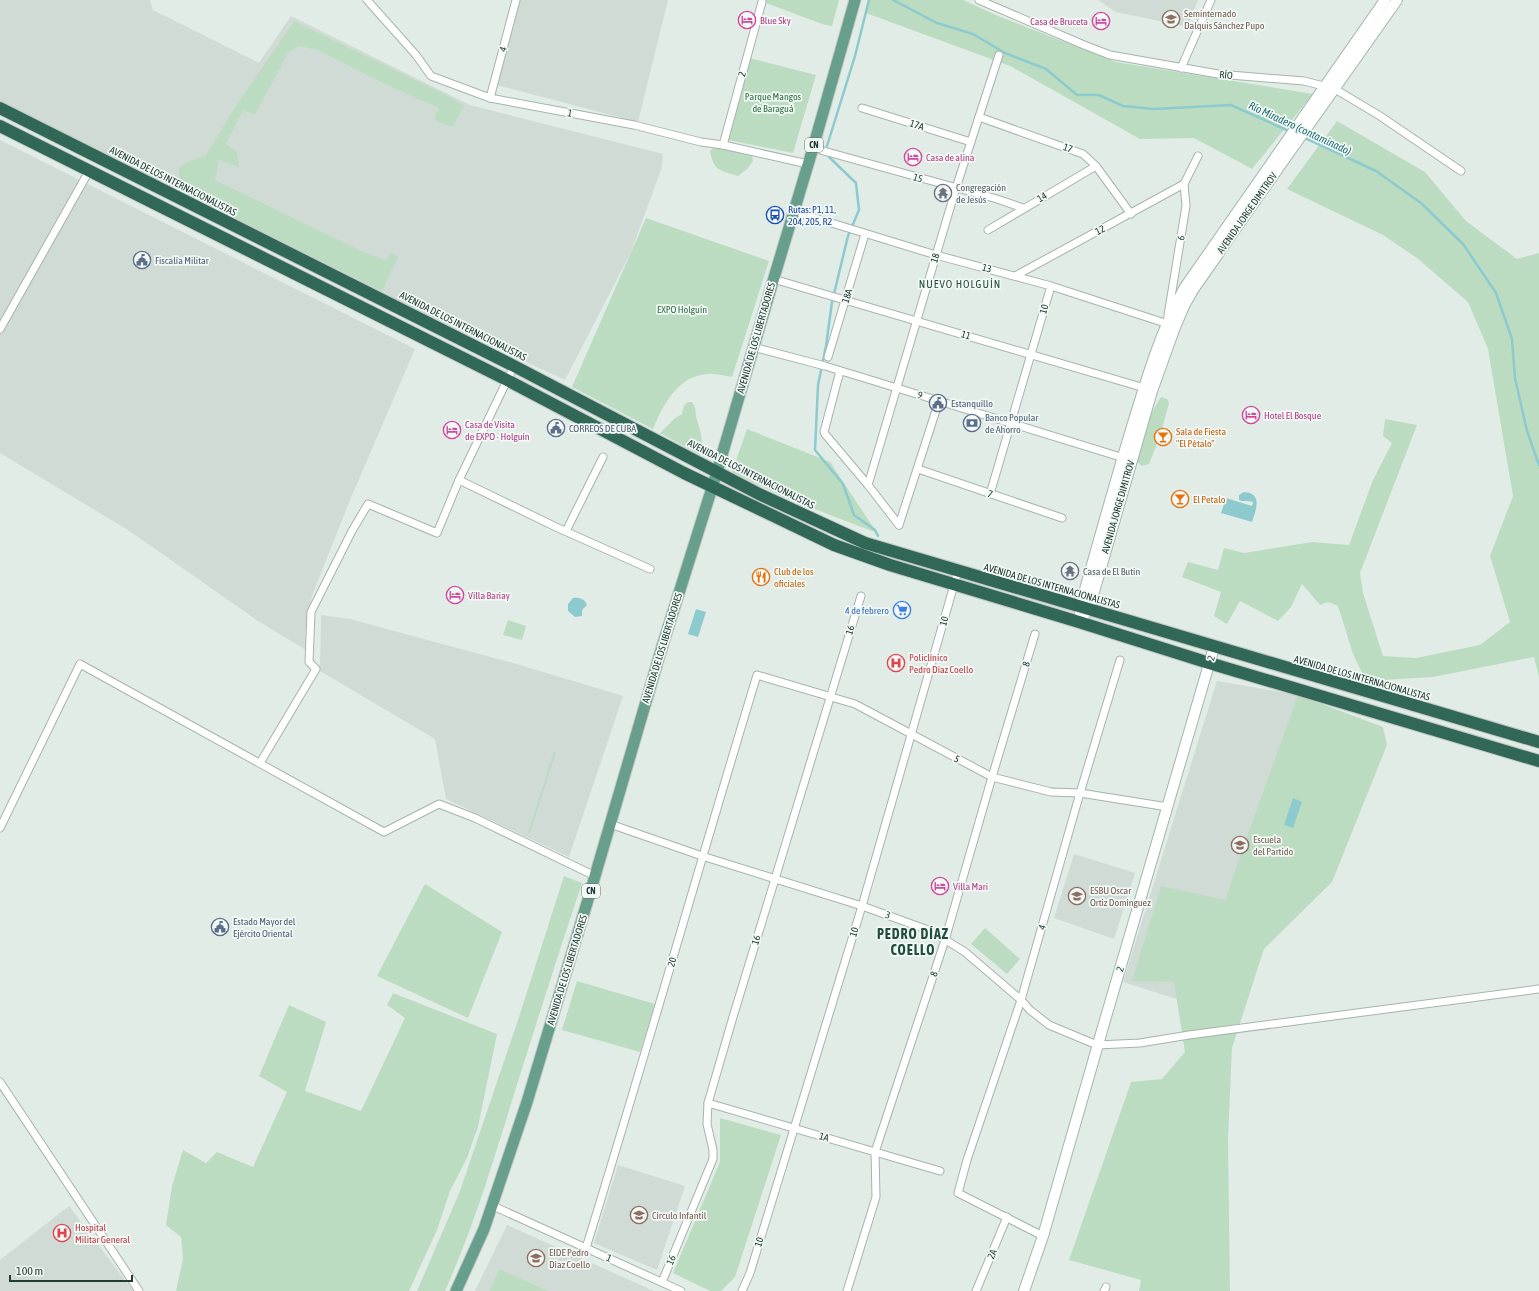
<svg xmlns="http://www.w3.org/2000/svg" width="1539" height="1291" viewBox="0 0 1539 1291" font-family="'Asap Condensed',sans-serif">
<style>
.built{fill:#d0dbd5}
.green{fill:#bcdcc1}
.water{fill:#8ccace}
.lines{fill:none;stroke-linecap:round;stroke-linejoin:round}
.stream{stroke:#8ccace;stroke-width:2.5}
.street-casing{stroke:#a5b4ad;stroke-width:9}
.secondary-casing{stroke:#a1b7ad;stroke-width:12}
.primary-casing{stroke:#c1c8c6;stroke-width:13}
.highway-casing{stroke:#c1c8c6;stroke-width:14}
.street{stroke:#fff;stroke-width:7}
.secondary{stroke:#fff;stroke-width:10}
.primary{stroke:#689f8c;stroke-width:11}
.highway{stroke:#306756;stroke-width:12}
.labels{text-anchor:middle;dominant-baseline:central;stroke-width:3.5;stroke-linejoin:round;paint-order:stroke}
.shield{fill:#f2f8f5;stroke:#61746d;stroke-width:1}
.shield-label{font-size:9px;font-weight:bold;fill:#233c33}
.education-label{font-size:10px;fill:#785e54;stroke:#f2f8f5;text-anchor:start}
.hotel-label{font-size:10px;fill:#b23c85;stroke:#f2f8f5;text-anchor:start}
.street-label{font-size:10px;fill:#233c33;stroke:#f2f8f5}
.park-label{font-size:10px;fill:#2f7142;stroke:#f2f8f5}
.worship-label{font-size:10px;fill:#5b616d;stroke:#f2f8f5;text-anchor:start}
.transit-label{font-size:10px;fill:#164399;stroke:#f2f8f5;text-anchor:start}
.service-label{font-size:10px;fill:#4e5e75;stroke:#f2f8f5;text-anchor:start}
.food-label{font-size:10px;fill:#c56008;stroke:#f2f8f5;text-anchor:start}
.shop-label{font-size:10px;fill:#366cbe;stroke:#f2f8f5;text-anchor:end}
.health-label{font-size:10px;fill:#be3a42;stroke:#f2f8f5;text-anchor:start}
.water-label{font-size:11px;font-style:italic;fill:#206f75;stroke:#f2f8f5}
.neighbourhood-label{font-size:11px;letter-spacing:1px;fill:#204d3e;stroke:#f2f8f5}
.district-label{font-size:14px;font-weight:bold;letter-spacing:1px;fill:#204d3e;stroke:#f2f8f5}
</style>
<rect width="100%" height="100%" fill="#e2ece6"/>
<g class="built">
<polygon points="0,0 150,0 153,10 259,63 291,16 470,105 663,154 662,167 631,252 565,380 373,291 0,103"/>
<polygon points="519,0 668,0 638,122 497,85"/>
<polygon points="1098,0 1198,0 1187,27 1116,12"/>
<polygon points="0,140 415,349 350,500 312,596 305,634 306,650 258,621 128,530 0,453"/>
<polygon points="321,615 350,619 520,665 623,696 569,857 446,799 435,739 320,671"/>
<polygon points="1217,681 1298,695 1264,949 1229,1016 1123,982"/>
<polygon points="1074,854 1135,873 1114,939 1054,918"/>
<polygon points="618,1165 685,1186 657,1270 594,1243"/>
<polygon points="69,1206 133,1291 0,1291 0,1260"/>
<polygon points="507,1225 654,1291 475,1291"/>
</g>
<g class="green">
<polygon points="758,0 839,0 832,26 822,24"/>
<polygon points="870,0 963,0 998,16 1116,62 1313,94 1252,169 1194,138 1140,139 1010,66 866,13"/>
<path d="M 294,21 L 446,95 L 464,106 L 453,127 L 438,122 L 434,117 L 439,108 L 385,84 L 318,50 L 299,46 L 288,53 L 255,115 L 243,110 L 226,144 L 237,152 L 239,167 L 219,160 L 215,180 L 357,249 L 386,261 L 391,252 L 398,257 L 382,291 L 188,196 C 177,188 179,180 179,168 L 186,163 L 206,155 L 234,109 Z"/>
<polygon points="749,58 816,75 793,153 728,140"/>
<polygon points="1337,121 1425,172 1466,221 1517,259 1539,253 1539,677 1534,657 1433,677 1366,681 1353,654 1338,606 1328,602 1320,605 1302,584 1291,607 1278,621 1240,601 1227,624 1214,616 1221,592 1182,577 1188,562 1218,570 1224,548 1244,553 1312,542 1349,545 1373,480 1392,443 1383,436 1385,419 1417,425 1360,573 1363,593 1383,656 1416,658 1480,645 1510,622 1490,556 1513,496 1488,349 1468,302 1417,258 1383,235 1287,189"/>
<path d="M 714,147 L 716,147 L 752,156 L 753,161 L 747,169 L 738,176 C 720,170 714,172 710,151 Z"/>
<path d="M 646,218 L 769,261 L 732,377 C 724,376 715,373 707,374 C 678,376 663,405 653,429 L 572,387 Z"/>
<polygon points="1161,397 1167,399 1169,403 1160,436 1149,464 1142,466 1136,461 1152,412"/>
<path d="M 688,402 L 692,402 C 697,408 695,414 697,420 C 701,433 704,442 700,455 L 660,433 L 674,419 L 682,414 L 684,405 Z"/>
<polygon points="747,429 830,462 877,533 786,498 732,472"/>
<polygon points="508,620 526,626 522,640 503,635"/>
<polygon points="1298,695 1383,727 1387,745 1332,882 1264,949 1232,1048 1228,1140 1230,1291 1139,1291 1141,1280 1069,1260 1131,1082 1162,1079 1185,1052 1174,982 1132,981 1161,886 1226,900 1234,873"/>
<polygon points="554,751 556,752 530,833 528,833"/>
<path d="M 564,876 L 582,883 C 559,952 537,1021 515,1091 C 494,1159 474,1226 445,1291 L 417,1291 L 460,1191 L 519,1017 Z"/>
<polygon points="425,884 502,932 468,1018 377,976"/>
<polygon points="985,928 1020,959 1007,974 971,944"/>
<polygon points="577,981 655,1004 640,1052 562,1030"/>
<polygon points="393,993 497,1034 478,1127 467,1158 450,1191 437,1230 409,1291 176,1291 183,1259 181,1237 166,1225 172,1186 183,1150 206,1163 217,1152 253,1167 287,1092 259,1076 289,1005 326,1022 305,1091 361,1111 405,1018 387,1005"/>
<polygon points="720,1118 781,1135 735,1277 721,1291 710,1291 673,1273 720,1162"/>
<polygon points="499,1269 548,1291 490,1291"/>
</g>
<g class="water">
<path d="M 1244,492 C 1263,493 1256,510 1252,522 L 1221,513 L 1226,498 L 1252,506 L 1253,502 C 1248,500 1243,502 1239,500 L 1239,495 Z"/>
<path d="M 573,598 C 579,597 585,599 587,605 L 582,610 L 582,616 L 575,617 L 568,611 L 568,604 Z"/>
<polygon points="696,609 706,612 698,637 688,634"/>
<polygon points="1293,798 1302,802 1293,828 1284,825"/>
</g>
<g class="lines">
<g class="stream">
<polyline points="893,0 937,23 973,34 1005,53 1046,69 1077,95 1099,95 1123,106 1154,109 1231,105 1291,132"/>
<polyline points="1303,137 1376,171 1421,203 1463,244 1496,293 1512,339 1515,378 1527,431 1539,465"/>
<polyline points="827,146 855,56 869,0"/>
<polyline points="829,157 856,183 859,210 848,236 832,302 826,346 818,385 815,450 843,484 854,515 875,530 878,536"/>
</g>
<defs>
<g id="street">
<polyline points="367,0 416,55 431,76 490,98 634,125 701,142 723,145 808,164"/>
<polyline points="979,0 1084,45 1110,55 1218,74 1304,81 1335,89 1380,116 1461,171"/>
<polyline points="1181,68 1211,0"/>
<polyline points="490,98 516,0"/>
<polyline points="862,108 971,142"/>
<polyline points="979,117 1083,154 1096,166 1131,214"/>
<polyline points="723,145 762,2"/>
<polyline points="813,148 997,199 1023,208"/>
<polyline points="799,213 936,255 1051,286 1171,325"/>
<polyline points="988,230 1096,166"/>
<polyline points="1015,276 1184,184"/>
<polyline points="780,281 1148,389"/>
<polyline points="1168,315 1186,206 1184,184 1198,156"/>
<polyline points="0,329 89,171"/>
<polyline points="753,347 825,366 897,388 1127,459"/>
<polyline points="828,357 865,234"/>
<polyline points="840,371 824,432 825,434 868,485 899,525"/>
<polyline points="918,469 1062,518"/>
<polyline points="459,480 558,528 650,569"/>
<polyline points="868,485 956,188 999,55"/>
<polyline points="990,494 1051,286"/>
<polyline points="899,525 939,401"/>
<polyline points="566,531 603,457"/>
<polyline points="260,763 316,669 309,662 311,612 352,531 368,504 437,533 459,480 514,366"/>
<polyline points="610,824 702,856 862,906 931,931 965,952 1021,1000 1030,1010 1049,1025 1097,1045 1140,1043 1189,1035 1539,989"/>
<polyline points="0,828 80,664 384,832 439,804 475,818 595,876"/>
<polyline points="0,1082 139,1291"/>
<polyline points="708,1103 940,1171"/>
<polyline points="493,1206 681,1291"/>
<polyline points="1043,1236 958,1193 967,1160 1021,1000 1080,793 1120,660"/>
<path d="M 586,1248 C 645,1057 699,866 757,675 L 855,704 L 992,777 L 1051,792 L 1080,793 L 1168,807"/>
<polyline points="662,1282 713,1159 713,1150 707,1124 708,1103 733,1017 861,596"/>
<polyline points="742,1291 750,1273 862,906 958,571"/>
<polyline points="847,1291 876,1197 875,1152 945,940 992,777 1035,634"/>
<polyline points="976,1291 1007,1217"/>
<polyline points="1104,1291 1106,1287"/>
</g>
<g id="secondary">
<path d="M 1080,614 L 1080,607 C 1098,544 1115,482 1134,420 C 1148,374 1162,328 1185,287 L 1385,0"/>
<polyline points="1079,622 1089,609 1152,391 1175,327 1185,304 1193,290 1236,228 1397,0"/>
<polyline points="1024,1291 1043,1236 1103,1027 1214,647"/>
</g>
<polyline id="primary" points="456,1291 484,1229 527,1102 590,893 662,647 717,472 773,281 813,148 855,0"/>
<g id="highway">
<polyline points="0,108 514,366 759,494 865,543 1539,742"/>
<polyline points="0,126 507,380 684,473 834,545 890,565 1079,622 1209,663 1539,761"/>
</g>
</defs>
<use href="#street" class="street-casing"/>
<use href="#secondary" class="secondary-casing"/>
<use href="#primary" class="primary-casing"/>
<use href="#highway" class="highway-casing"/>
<use href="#street" class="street"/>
<use href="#secondary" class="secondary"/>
<use href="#primary" class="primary"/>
<use href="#highway" class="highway"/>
</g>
<defs>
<symbol id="school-ring" viewBox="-11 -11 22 22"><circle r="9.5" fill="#f2f8f5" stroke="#8d6e63" stroke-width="1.5"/><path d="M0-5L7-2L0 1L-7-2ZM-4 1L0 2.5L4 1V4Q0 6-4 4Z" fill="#8d6e63"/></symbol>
<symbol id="hotel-ring" viewBox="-11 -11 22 22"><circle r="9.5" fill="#f2f8f5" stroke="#d1479c" stroke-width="1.5"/><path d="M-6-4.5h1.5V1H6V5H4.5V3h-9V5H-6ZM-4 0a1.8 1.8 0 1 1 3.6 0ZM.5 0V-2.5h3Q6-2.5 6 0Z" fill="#d1479c"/></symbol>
<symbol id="temple-ring" viewBox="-11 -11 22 22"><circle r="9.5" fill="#f2f8f5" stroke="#6b7280" stroke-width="1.5"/><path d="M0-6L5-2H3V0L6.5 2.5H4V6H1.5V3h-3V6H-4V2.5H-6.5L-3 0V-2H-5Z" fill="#6b7280"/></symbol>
<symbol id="bus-ring" viewBox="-11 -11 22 22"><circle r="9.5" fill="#f2f8f5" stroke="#1a4fb4" stroke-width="1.5"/><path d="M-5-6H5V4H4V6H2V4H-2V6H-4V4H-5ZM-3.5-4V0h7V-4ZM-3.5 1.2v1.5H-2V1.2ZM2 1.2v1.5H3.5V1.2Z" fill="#1a4fb4"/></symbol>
<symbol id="civic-ring" viewBox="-11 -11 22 22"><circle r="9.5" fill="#f2f8f5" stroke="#5c6f8a" stroke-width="1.5"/><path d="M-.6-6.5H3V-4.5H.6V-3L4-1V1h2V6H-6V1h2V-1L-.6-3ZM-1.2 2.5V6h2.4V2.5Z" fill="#5c6f8a"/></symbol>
<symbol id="bank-ring" viewBox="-11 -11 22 22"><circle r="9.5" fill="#f2f8f5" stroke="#5c6f8a" stroke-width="1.5"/><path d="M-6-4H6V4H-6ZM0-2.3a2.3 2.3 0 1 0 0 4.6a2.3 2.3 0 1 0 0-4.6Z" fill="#5c6f8a"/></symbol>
<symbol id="bar-ring" viewBox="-11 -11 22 22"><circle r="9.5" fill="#f2f8f5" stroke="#e8710a" stroke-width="1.5"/><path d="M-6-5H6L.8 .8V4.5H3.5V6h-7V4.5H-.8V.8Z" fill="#e8710a"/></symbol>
<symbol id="restaurant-ring" viewBox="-11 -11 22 22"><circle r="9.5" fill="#f2f8f5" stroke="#e8710a" stroke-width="1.5"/><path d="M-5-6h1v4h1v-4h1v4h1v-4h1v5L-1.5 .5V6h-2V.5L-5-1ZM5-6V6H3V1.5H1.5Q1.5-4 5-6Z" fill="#e8710a"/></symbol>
<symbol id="supermarket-ring" viewBox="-11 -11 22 22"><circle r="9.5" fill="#f2f8f5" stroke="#3f7fe0" stroke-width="1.5"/><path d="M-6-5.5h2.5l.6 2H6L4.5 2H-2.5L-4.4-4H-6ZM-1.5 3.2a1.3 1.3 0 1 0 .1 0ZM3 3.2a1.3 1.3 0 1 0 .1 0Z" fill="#3f7fe0"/></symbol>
<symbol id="hospital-ring" viewBox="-11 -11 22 22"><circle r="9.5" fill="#f2f8f5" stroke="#e0444e" stroke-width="1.5"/><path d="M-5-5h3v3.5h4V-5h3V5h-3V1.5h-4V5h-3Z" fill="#e0444e"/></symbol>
<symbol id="university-ring" viewBox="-11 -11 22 22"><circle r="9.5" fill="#f2f8f5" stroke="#8d6e63" stroke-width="1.5"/><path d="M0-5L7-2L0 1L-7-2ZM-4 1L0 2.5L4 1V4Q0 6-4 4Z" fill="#8d6e63"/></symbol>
</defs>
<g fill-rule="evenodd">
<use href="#school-ring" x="1161" y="9" width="20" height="20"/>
<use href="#hotel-ring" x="737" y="10" width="20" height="20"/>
<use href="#hotel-ring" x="1091" y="11" width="20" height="20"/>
<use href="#hotel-ring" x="903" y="147" width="20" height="20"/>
<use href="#temple-ring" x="933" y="183" width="20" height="20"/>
<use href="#bus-ring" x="765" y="205" width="20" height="20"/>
<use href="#civic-ring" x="132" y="250" width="20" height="20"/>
<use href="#civic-ring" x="928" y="393" width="20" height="20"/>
<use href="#hotel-ring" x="1241" y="405" width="20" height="20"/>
<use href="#bank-ring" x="962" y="413" width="20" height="20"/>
<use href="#civic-ring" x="546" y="418" width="20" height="20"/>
<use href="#hotel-ring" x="442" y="420" width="20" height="20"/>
<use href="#bar-ring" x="1153" y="427" width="20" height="20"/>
<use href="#bar-ring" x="1170" y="489" width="20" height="20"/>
<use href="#temple-ring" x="1060" y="561" width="20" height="20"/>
<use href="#restaurant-ring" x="751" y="567" width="20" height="20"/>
<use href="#hotel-ring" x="445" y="585" width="20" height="20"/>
<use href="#supermarket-ring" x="892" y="600" width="20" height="20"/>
<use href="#hospital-ring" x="886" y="653" width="20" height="20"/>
<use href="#university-ring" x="1230" y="835" width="20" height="20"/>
<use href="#hotel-ring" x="930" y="876" width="20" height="20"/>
<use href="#school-ring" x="1067" y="886" width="20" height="20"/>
<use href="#civic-ring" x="210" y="917" width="20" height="20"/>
<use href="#school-ring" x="629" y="1205" width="20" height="20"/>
<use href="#hospital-ring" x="52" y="1223" width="20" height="20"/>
<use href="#school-ring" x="526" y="1248" width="20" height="20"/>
</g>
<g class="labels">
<g class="shield">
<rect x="805" y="138" width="18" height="14" rx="3"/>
<rect x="582" y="884" width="18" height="14" rx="3"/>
</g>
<g class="shield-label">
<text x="814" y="145">CN</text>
<text x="591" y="891">CN</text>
</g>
<g class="education-label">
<text x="1184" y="13">Seminternado<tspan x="1184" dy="12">Dalquis Sánchez Pupo</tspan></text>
<text x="1253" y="839">Escuela<tspan x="1253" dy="12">del Partido</tspan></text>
<text x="1090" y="890">ESBU Oscar<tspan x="1090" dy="12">Ortiz Domínguez</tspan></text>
<text x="652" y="1215">Círculo Infantil</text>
<text x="549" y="1252">EIDE Pedro<tspan x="549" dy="12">Díaz Coello</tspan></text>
</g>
<g class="hotel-label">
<text x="760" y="20">Blue Sky</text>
<text x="1088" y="21" text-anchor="end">Casa de Bruceta</text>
<text x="926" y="157">Casa de alina</text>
<text x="1264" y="415">Hotel El Bosque</text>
<text x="465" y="424">Casa de Visita<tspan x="465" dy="12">de EXPO - Holguín</tspan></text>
<text x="468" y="595">Villa Bariay</text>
<text x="953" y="886">Villa Mari</text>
</g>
<g class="street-label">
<text transform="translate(503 49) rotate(-75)">4</text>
<text transform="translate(742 74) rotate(-75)">2</text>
<text transform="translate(1226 75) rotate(6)">RÍO</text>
<text transform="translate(570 113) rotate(11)">1</text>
<text transform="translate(917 125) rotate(18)">17A</text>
<text transform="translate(1068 148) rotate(19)">17</text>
<text transform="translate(918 178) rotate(16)">15</text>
<text transform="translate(173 181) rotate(27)">AVENIDA DE LOS INTERNACIONALISTAS</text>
<text transform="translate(1042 197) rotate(-31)">14</text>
<text transform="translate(1247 213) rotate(-55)">AVENIDA JORGE DIMITROV</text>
<text transform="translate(1100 230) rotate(-28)">12</text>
<text transform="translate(1181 238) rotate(-81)">6</text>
<text transform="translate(935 258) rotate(-73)">18</text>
<text transform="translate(987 268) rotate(15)">13</text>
<text transform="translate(847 296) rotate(-73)">18A</text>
<text transform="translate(1044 309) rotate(-74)">10</text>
<text transform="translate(463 326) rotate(27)">AVENIDA DE LOS INTERNACIONALISTAS</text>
<text transform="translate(966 335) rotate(16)">11</text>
<text transform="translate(756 338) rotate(-74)">AVENIDA DE LOS LIBERTADORES</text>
<text transform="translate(920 395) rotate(17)">9</text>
<text transform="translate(751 474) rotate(27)">AVENIDA DE LOS INTERNACIONALISTAS</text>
<text transform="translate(990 494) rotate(19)">7</text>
<text transform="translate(1118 507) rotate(-74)">AVENIDA JORGE DIMITROV</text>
<text transform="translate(1052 586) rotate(16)">AVENIDA DE LOS INTERNACIONALISTAS</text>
<text transform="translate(944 621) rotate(-74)">10</text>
<text transform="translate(850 630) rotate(-73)">16</text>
<text transform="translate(662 648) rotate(-73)">AVENIDA DE LOS LIBERTADORES</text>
<text transform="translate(1211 658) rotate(-74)">2</text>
<text transform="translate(1026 664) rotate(-73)">8</text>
<text transform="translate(1362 678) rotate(16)">AVENIDA DE LOS INTERNACIONALISTAS</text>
<text transform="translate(957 759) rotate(27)">5</text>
<text transform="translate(888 915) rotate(20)">3</text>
<text transform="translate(1042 927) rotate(-74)">4</text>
<text transform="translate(854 932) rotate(-73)">10</text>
<text transform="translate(756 940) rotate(-73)">16</text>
<text transform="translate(672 962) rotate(-74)">20</text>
<text transform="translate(1120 969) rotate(-74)">2</text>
<text transform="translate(567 970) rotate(-73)">AVENIDA DE LOS LIBERTADORES</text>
<text transform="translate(934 974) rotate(-72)">8</text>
<text transform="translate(824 1137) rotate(16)">1A</text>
<text transform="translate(759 1242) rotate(-73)">10</text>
<text transform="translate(992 1254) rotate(-68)">2A</text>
<text transform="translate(609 1258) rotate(24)">1</text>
<text transform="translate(671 1260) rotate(-67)">16</text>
</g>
<g class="park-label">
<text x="773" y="96">Parque Mangos<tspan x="773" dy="12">de Baraguá</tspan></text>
<text x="682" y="309">EXPO Holguín</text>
</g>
<g class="worship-label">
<text x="956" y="187">Congregación<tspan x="956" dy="12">de Jesús</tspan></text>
<text x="1083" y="571">Casa de El Butin</text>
</g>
<g class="transit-label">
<text x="788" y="209">Rutas: P1, 11,<tspan x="788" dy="12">204, 205, R2</tspan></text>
</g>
<g class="service-label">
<text x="155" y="260">Fiscalía Militar</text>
<text x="951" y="403">Estanquillo</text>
<text x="985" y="417">Banco Popular<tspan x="985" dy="12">de Ahorro</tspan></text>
<text x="569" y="428">CORREOS DE CUBA</text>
<text x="233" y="921">Estado Mayor del<tspan x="233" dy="12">Ejército Oriental</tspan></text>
</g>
<g class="food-label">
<text x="1176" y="431">Sala de Fiesta<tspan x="1176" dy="12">"El Pétalo"</tspan></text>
<text x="1193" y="499">El Petalo</text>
<text x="774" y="571">Club de los<tspan x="774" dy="12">oficiales</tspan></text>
</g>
<g class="shop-label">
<text x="889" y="610">4 de febrero</text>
</g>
<g class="health-label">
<text x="909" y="657">Policlínico<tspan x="909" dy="12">Pedro Díaz Coello</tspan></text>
<text x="75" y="1227">Hospital<tspan x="75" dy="12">Militar General</tspan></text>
</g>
<g class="water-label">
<text transform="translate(1300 128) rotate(25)">Río Miradero (contaminado)</text>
</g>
<g class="neighbourhood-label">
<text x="960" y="284">NUEVO HOLGUÍN</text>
</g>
<g class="district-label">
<text x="913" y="934">PEDRO DÍAZ<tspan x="913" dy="16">COELLO</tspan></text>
</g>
</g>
<path d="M10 1275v6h122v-6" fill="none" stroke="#233c33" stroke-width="2"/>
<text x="16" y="1275" font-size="12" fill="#233c33" stroke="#f2f8f5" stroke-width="3" paint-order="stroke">100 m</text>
</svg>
